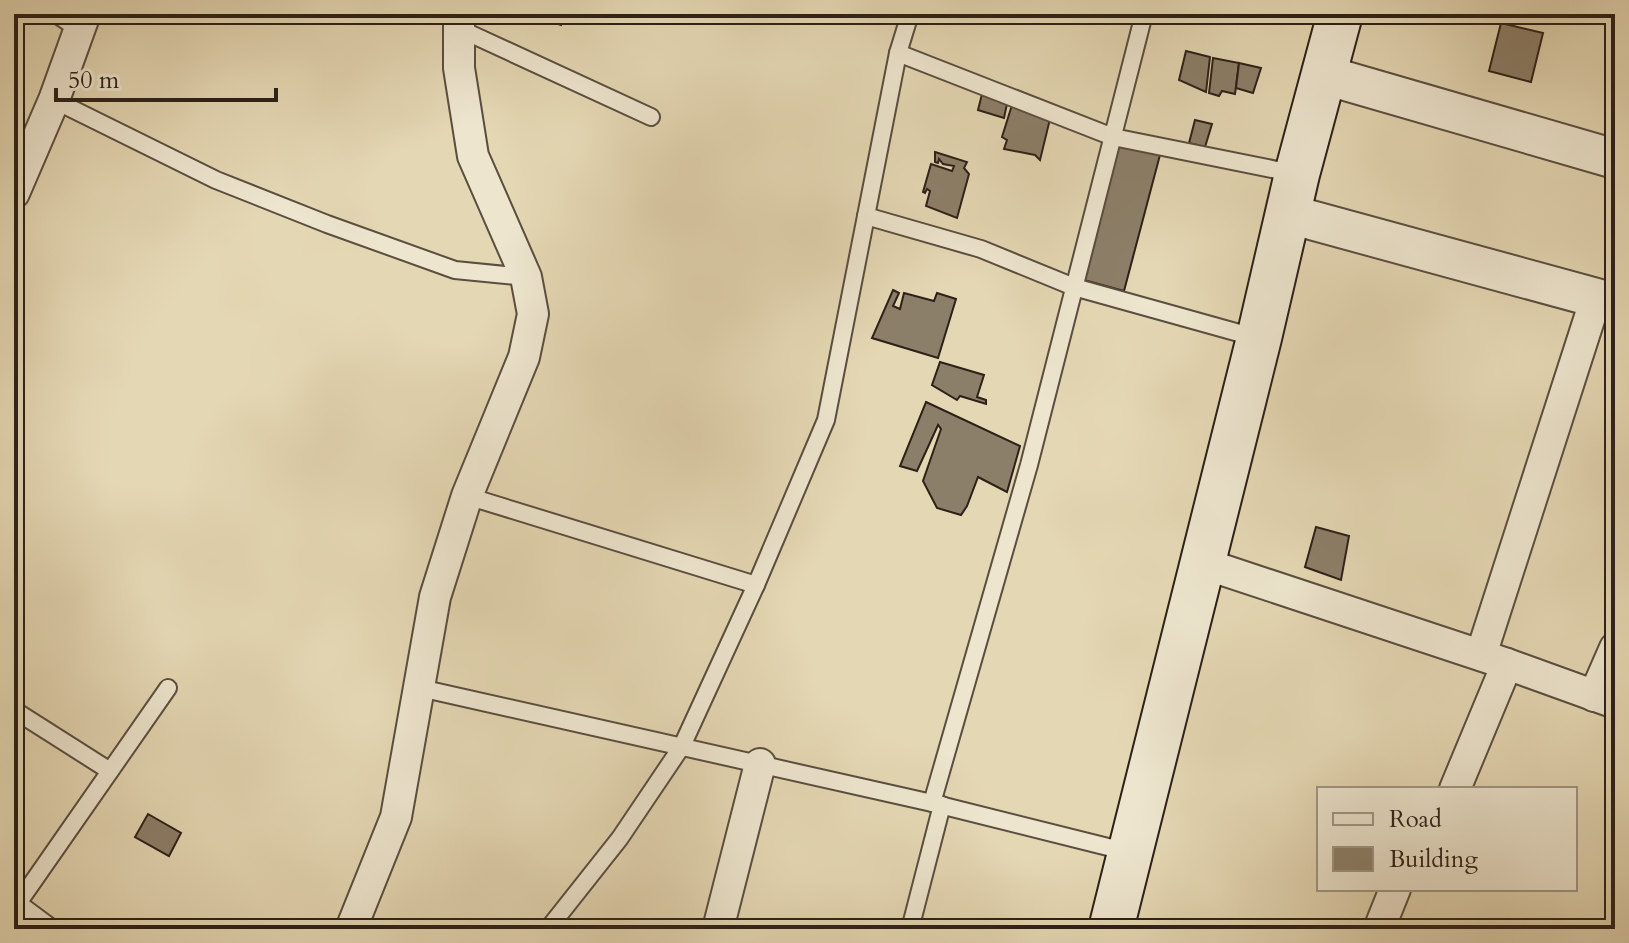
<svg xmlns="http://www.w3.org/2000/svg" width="1629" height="943" viewBox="0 0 1629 943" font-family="Cardo,serif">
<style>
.building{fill:#8c7f69;stroke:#2c2019;stroke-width:2}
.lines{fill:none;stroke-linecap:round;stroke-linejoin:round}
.service-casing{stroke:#5a4e40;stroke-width:20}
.minor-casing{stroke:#5a4e40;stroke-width:34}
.tertiary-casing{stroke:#5a4e40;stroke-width:42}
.secondary-casing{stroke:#2c2019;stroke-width:48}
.service{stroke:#ede5ce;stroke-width:16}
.minor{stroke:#ede5ce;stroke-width:30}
.tertiary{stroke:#ede5ce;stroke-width:38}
.secondary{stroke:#ede5ce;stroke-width:44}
</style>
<rect width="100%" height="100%" fill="#e4d7b3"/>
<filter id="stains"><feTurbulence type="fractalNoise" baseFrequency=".0025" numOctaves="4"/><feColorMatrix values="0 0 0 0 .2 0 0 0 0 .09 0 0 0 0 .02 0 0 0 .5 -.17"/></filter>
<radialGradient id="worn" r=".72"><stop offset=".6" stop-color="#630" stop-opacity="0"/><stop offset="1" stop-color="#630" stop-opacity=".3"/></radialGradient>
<g class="building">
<polygon points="528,14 564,14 561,25"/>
<polygon points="1501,23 1543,33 1531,82 1489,71"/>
<polygon points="1186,51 1210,57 1206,92 1179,80"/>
<polygon points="1213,58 1239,63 1235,94 1222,91 1219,96 1209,93"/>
<polygon points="1239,63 1261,68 1253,93 1236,88"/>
<polygon points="983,90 1008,99 1004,118 978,110"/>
<polygon points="1012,105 1050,119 1040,160 1035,155 1004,149 1007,140 1002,137"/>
<polygon points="1195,120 1212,124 1205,147 1189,143"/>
<polygon points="1116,145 1161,151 1124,291 1080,279"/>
<polygon points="935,152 967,162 964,168 969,174 957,218 926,206 930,191 927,189 925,193 923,192 931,164 952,171 954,166 943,164 939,159 938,163 935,162"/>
<polygon points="893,290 899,293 893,306 900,309 904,293 934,301 937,293 956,299 938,358 872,338"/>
<polygon points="940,362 984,375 977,397 986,400 986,404 960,396 957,400 932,385"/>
<polygon points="926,402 1020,446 1007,492 978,477 967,506 961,515 937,508 923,481 941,429 938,425 917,471 900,466"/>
<polygon points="1316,527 1349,536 1341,580 1305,567"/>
<polygon points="148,814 181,833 169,856 135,837"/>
</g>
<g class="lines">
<defs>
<g id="service">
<polyline points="56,14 78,29"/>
<polyline points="460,29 651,117"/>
<polyline points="898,53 1113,137 1297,174"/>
<polyline points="54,100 216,180 327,224 455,270 526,277"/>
<polyline points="866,216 981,249 1074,287 1257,338"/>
<polyline points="467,496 756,585"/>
<polyline points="420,688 932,803 1128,852"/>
<polyline points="14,710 110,771"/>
<polyline points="932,803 1029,465 1144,14"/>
<polyline points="18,903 53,929"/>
<polyline points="14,909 168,688"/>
<polyline points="548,929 620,838 682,746 756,585 826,420 898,53 910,14"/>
<polyline points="910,929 942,805"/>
</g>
<g id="minor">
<polyline points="14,193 54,100 85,14"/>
<polyline points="1202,563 1507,664 1615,703"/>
<polyline points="1481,655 1596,298"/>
<polyline points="1594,696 1615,648"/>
<polyline points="1455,789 1507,664"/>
<polyline points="351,929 396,817 435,597 467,496 524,357 533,314 526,277 473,156 459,68 459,14"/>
<polyline points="718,929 760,764"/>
<polyline points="1379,929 1395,889"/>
</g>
<g id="tertiary">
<polyline points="1325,75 1615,159"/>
<polyline points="1289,214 1615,303"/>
</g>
<polyline id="secondary" points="1111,929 1259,338 1297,174 1340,14"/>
</defs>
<use href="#service" class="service-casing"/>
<use href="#minor" class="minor-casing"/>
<use href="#tertiary" class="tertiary-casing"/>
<use href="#secondary" class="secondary-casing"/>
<use href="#service" class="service"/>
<use href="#minor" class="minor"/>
<use href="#tertiary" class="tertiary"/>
<use href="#secondary" class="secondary"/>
</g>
<rect width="1629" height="943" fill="none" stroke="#e4d7b3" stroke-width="48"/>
<rect x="16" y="16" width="1597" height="911" fill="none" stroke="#2c2019" stroke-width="4"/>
<rect x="24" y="24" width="1581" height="895" fill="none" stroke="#2c2019" stroke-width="2"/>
<rect x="1317" y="787" width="260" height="104" fill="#ede5ce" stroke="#a09686" stroke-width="2"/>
<rect x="1333" y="813" width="40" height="12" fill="#ede5ce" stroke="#a09686" stroke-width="2"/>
<text x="1389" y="827" font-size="24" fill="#2c2019">Road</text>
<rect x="1333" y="847" width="40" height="24" fill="#8c7f69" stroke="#a09686" stroke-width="2"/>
<text x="1389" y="867" font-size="24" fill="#2c2019">Building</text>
<path d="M56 88v12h220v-12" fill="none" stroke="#2c2019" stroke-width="4"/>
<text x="68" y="88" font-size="24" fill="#2c2019" stroke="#ede5ce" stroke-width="6" paint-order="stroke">50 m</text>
<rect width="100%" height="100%" filter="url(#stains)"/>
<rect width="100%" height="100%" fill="url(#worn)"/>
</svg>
